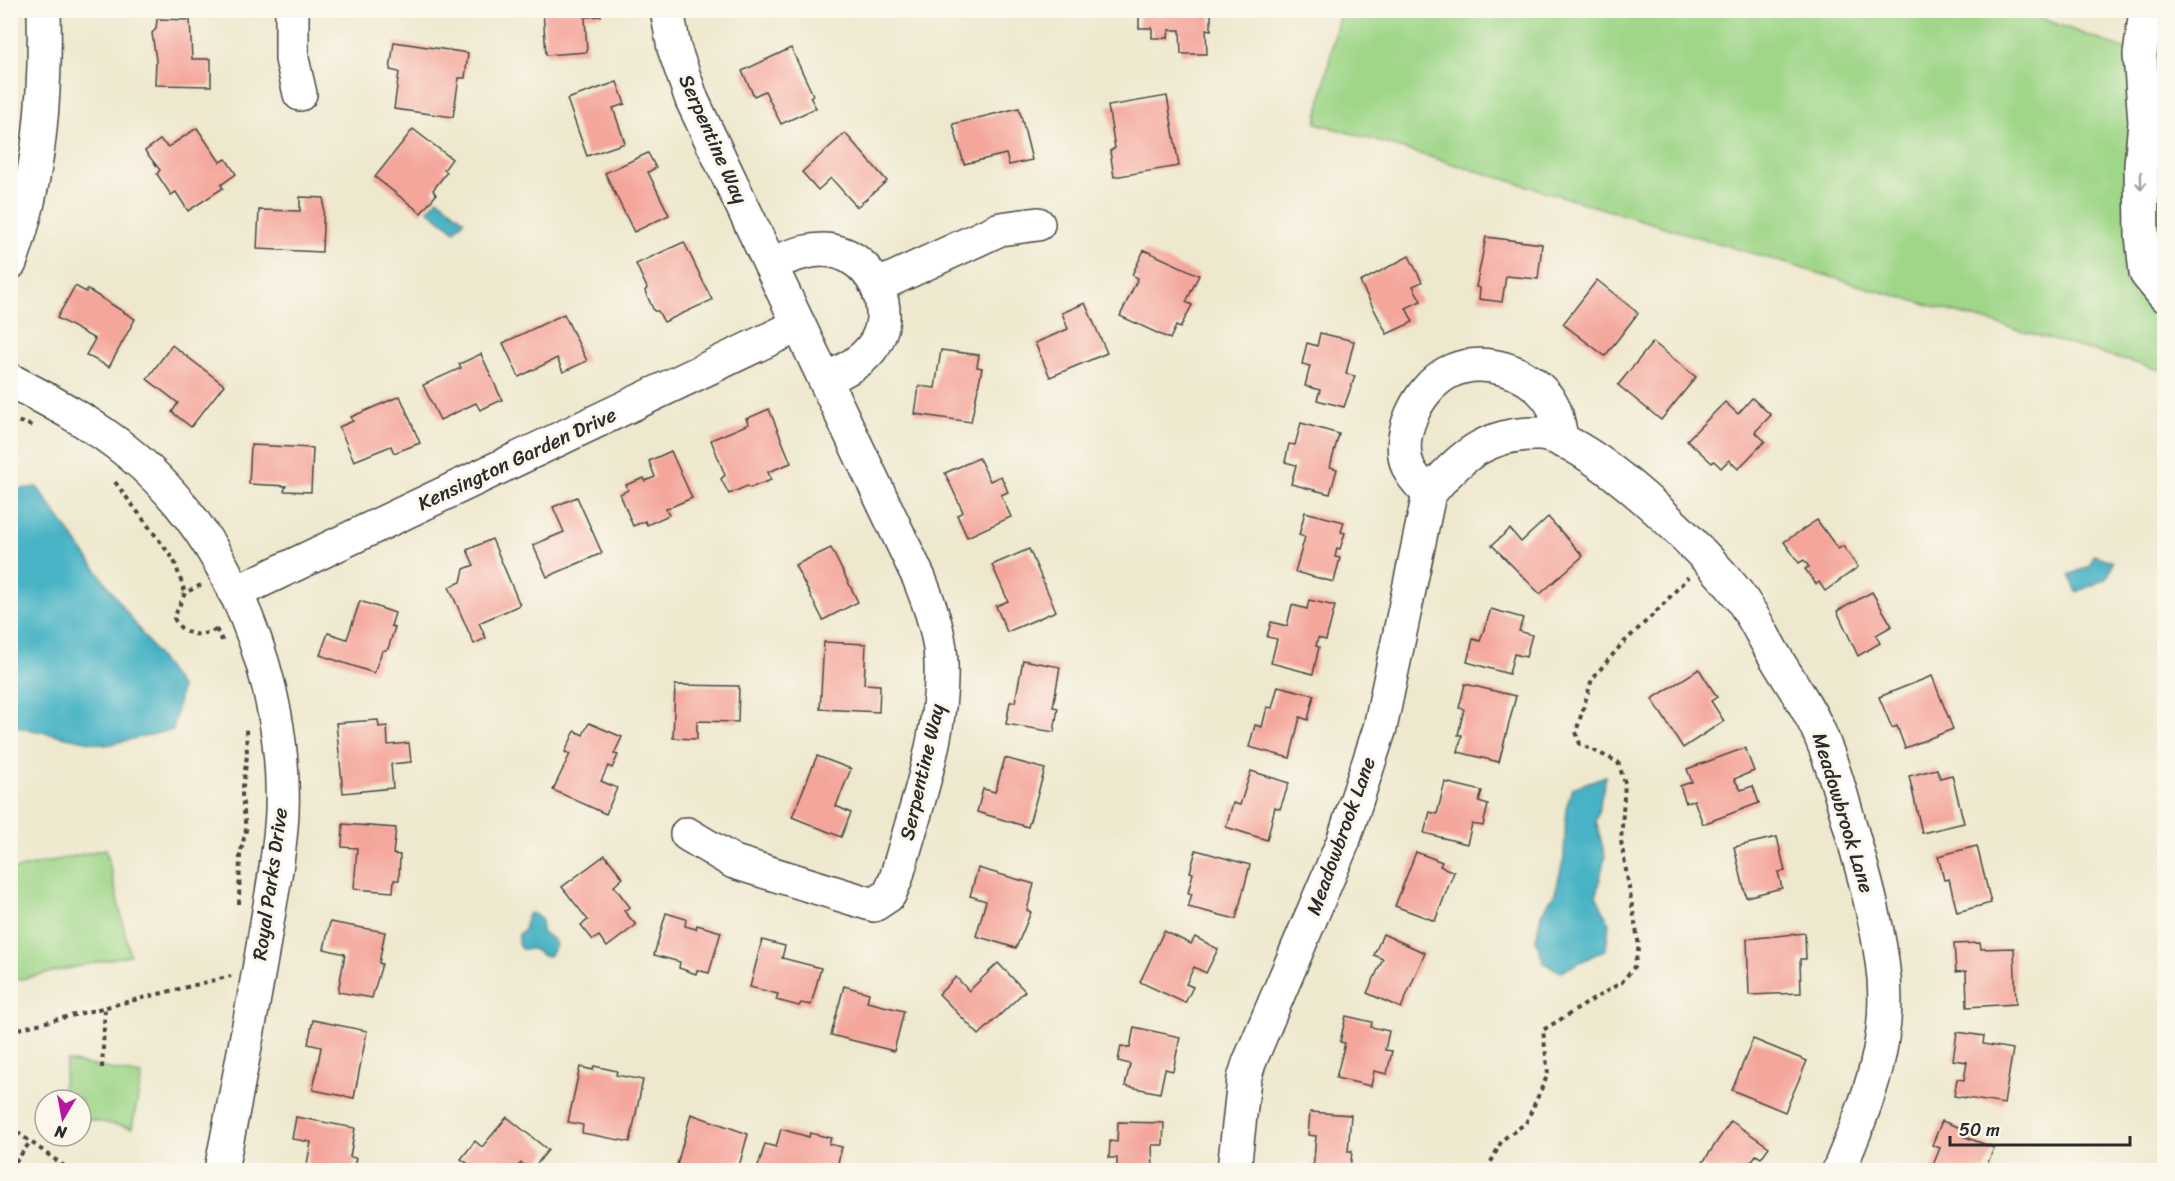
<svg xmlns="http://www.w3.org/2000/svg" width="2175" height="1181" viewBox="0 0 2175 1181" font-family="Sriracha,sans-serif">
<style>
.green{fill:#9fd688;stroke:#65805a;stroke-width:1.5}
.water{fill:#47b3c5;stroke:#396f78;stroke-width:1.5}
.building{fill:#f4a69b}
.lines{fill:none;stroke-linecap:round;stroke-linejoin:round}
.minor-casing{stroke:#484743;stroke-width:36}
.path{stroke:#484743;stroke-width:4;stroke-dasharray:4.5 4.5;stroke-linecap:butt}
.minor{stroke:#fff;stroke-width:33}
.oneway{stroke:#a0a0a0}
.labels{text-anchor:middle;dominant-baseline:central;stroke-width:6;stroke-linejoin:round;paint-order:stroke}
.street-label{font-size:20px;fill:#2b2b2b;stroke:#fbf7ec}
</style>
<rect width="100%" height="100%" fill="#fbf7ec"/>
<filter id="ink" filterUnits="userSpaceOnUse"><feTurbulence type="fractalNoise" baseFrequency=".0167" numOctaves="2"/><feDisplacementMap in="SourceGraphic" scale="12" xChannelSelector="R" yChannelSelector="G"/><feConvolveMatrix kernelMatrix="1 2 1 2 8 2 1 2 1" color-interpolation-filters="sRGB"/></filter>
<filter id="wash" filterUnits="userSpaceOnUse"><feTurbulence type="fractalNoise" baseFrequency=".008" numOctaves="4" result="noise"/><feDisplacementMap in="SourceGraphic" scale="24" xChannelSelector="R" yChannelSelector="G"/><feGaussianBlur stdDeviation="1.35" result="paint"/><feColorMatrix in="noise" values="0 0 0 0 0 0 0 0 0 0 0 0 0 0 0 0 0 1.4 0 .05"/><feComposite in="paint" operator="in"/></filter>
<g filter="url(#wash)">
<rect width="100%" height="100%" fill="#eee8ce"/>
<g class="green">
<polygon points="1340,11 2030,11 2038,17 2140,55 2143,91 2164,96 2164,371 1875,290 1316,123"/>
<polygon points="106,849 130,955 11,981 11,870"/>
<polygon points="67,1061 142,1075 132,1128 81,1118 81,1100 60,1100"/>
</g>
<g class="water">
<polygon points="438,199 464,220 455,231 428,210"/>
<polygon points="37,487 181,688 173,730 106,745 11,726 11,490"/>
<polygon points="2093,555 2113,561 2108,578 2077,592 2069,575 2090,566"/>
<polygon points="1606,776 1596,821 1605,856 1596,895 1609,923 1606,949 1561,972 1544,963 1536,940 1541,914 1555,893 1564,858 1566,809 1572,788"/>
<polygon points="532,913 541,919 542,932 554,940 556,946 549,956 544,956 533,949 521,949 518,944 519,934 524,930 528,914"/>
</g>
<g id="blocks">
<g class="building">
<polygon points="543,10 601,10 601,16 585,17 587,52 546,55"/>
<polygon points="1139,10 1211,10 1211,30 1206,29 1207,54 1181,54 1180,30 1169,30 1168,38 1152,38 1152,28 1139,28"/>
<polygon points="157,19 190,20 192,59 211,59 211,86 155,85 156,60 152,33 156,29"/>
<polygon points="394,42 468,53 465,78 459,78 453,117 394,109 399,72 390,70"/>
<polygon points="791,48 813,95 810,97 816,108 781,124 765,91 754,96 742,71"/>
<polygon points="617,82 625,104 613,108 625,143 587,156 567,99"/>
<polygon points="1167,96 1179,166 1114,177 1110,151 1115,148 1108,106"/>
<polygon points="1019,108 1032,160 1009,165 1006,154 964,164 953,124"/>
<polygon points="197,128 220,162 226,159 236,174 221,185 223,188 188,211 176,192 171,195 157,174 160,170 145,151 160,140 168,147"/>
<polygon points="413,129 452,159 444,170 447,172 433,190 436,195 421,213 375,177"/>
<polygon points="845,133 887,181 857,207 831,178 818,190 802,172"/>
<polygon points="648,153 656,168 648,172 669,215 634,232 605,173"/>
<polygon points="300,197 324,198 322,252 257,249 259,210 300,211"/>
<polygon points="1486,237 1542,244 1538,279 1506,276 1502,302 1479,299 1480,288 1476,287"/>
<polygon points="684,242 712,300 664,322 658,311 654,311 645,291 647,288 636,264"/>
<polygon points="1144,250 1199,275 1186,302 1192,305 1180,328 1176,326 1170,339 1120,316 1138,278 1132,275"/>
<polygon points="1409,256 1422,282 1413,286 1421,301 1406,308 1413,322 1387,334 1360,282"/>
<polygon points="1597,280 1638,313 1605,356 1563,324"/>
<polygon points="75,286 86,292 87,289 135,319 109,367 86,355 95,339 57,318"/>
<polygon points="1085,303 1107,353 1050,377 1035,343 1068,329 1062,313"/>
<polygon points="564,314 587,361 563,372 557,358 519,377 503,343"/>
<polygon points="1320,333 1354,341 1346,374 1355,376 1344,407 1317,400 1320,390 1305,386 1310,366 1302,364 1307,343 1317,346"/>
<polygon points="1653,342 1696,377 1661,420 1618,385"/>
<polygon points="172,345 224,385 191,427 172,412 178,403 147,379"/>
<polygon points="941,350 979,355 977,367 982,368 971,422 915,414 919,386 935,388"/>
<polygon points="481,354 502,400 480,410 476,403 440,420 423,385 461,368 459,364"/>
<polygon points="400,396 420,443 394,453 391,446 354,461 339,427 353,421 351,417"/>
<polygon points="1752,398 1771,415 1755,432 1765,441 1738,469 1729,460 1721,468 1714,461 1712,463 1687,440 1725,402 1738,414"/>
<polygon points="769,409 791,463 768,472 771,480 750,488 747,486 729,494 721,479 725,475 711,440 749,424 746,419"/>
<polygon points="1301,423 1339,434 1330,467 1337,469 1330,494 1291,484 1296,465 1285,462 1289,444 1295,445"/>
<polygon points="251,445 313,448 311,492 284,491 286,486 249,484"/>
<polygon points="671,451 692,498 666,509 669,515 647,525 645,521 633,526 620,494 628,490 626,485 644,478 645,481 655,477 649,461"/>
<polygon points="979,458 990,481 1001,476 1008,492 1001,495 1011,517 967,537 957,515 963,512 945,473"/>
<polygon points="577,497 602,553 547,577 533,545 564,532 553,507"/>
<polygon points="1305,512 1344,522 1341,532 1345,533 1340,549 1337,548 1335,557 1340,558 1334,582 1295,572 1305,537 1299,535"/>
<polygon points="1548,517 1583,556 1540,594 1492,545 1510,529 1521,542"/>
<polygon points="1817,520 1838,549 1843,546 1858,567 1825,591 1819,582 1816,584 1805,569 1809,567 1804,560 1799,563 1784,542"/>
<polygon points="492,539 520,605 479,623 486,638 474,644 449,587 461,582 464,569 474,565 467,550"/>
<polygon points="831,548 858,602 823,620 795,565"/>
<polygon points="1029,549 1056,611 1007,632 996,606 1008,601 992,565"/>
<polygon points="1872,592 1892,626 1876,635 1880,643 1858,656 1837,611"/>
<polygon points="1309,600 1335,606 1326,640 1318,638 1316,646 1319,647 1313,674 1271,663 1277,639 1267,637 1271,622 1287,626 1292,605 1307,609"/>
<polygon points="360,601 395,613 391,626 395,627 388,649 382,651 374,673 320,655 328,633 347,639"/>
<polygon points="1491,609 1523,618 1519,631 1532,635 1526,657 1514,654 1509,674 1467,662 1473,639 1480,641"/>
<polygon points="824,642 866,644 864,684 880,685 879,712 820,709"/>
<polygon points="1023,660 1060,667 1053,707 1058,708 1054,732 1006,724 1010,702 1015,702"/>
<polygon points="1699,669 1717,697 1711,701 1724,721 1683,748 1652,699"/>
<polygon points="1932,676 1953,729 1905,748 1897,726 1892,728 1879,697"/>
<polygon points="1465,684 1516,696 1499,762 1458,752 1462,735 1458,735 1464,709 1459,708"/>
<polygon points="675,685 739,686 738,722 697,721 697,739 673,738"/>
<polygon points="1278,686 1314,695 1308,720 1300,717 1290,758 1249,747 1255,725 1262,727 1267,707 1272,708"/>
<polygon points="378,720 379,727 387,726 388,745 409,743 411,762 391,764 393,788 343,793 336,723"/>
<polygon points="589,723 622,737 614,754 618,755 612,768 608,766 601,781 617,788 606,814 553,790 570,754 565,752 575,731 583,735"/>
<polygon points="1745,748 1754,771 1734,779 1741,790 1753,786 1759,803 1703,824 1694,800 1686,803 1680,786 1692,782 1687,769"/>
<polygon points="817,756 851,769 836,806 851,813 841,837 792,817"/>
<polygon points="1005,758 1045,769 1028,827 977,812 983,789 995,792"/>
<polygon points="1937,769 1940,778 1952,775 1964,823 1922,833 1909,776"/>
<polygon points="1251,771 1289,783 1280,809 1275,807 1267,840 1226,827 1233,803 1240,805"/>
<polygon points="1445,782 1482,791 1479,802 1488,805 1483,826 1472,824 1467,844 1424,833 1430,812 1437,814"/>
<polygon points="343,824 396,828 393,854 400,855 399,880 394,880 393,892 354,889 357,848 342,847"/>
<polygon points="1777,837 1785,871 1778,872 1782,888 1746,897 1734,847"/>
<polygon points="1977,846 1991,903 1957,912 1949,879 1944,880 1938,856"/>
<polygon points="1196,850 1250,865 1236,919 1188,907 1192,894 1188,893 1193,873 1190,872"/>
<polygon points="1416,852 1442,862 1440,866 1454,872 1435,921 1395,906"/>
<polygon points="605,855 623,878 614,886 630,907 624,911 636,925 607,947 599,936 593,940 581,925 588,920 562,887"/>
<polygon points="978,868 1034,884 1027,910 1031,912 1016,948 976,936 986,901 970,896"/>
<polygon points="666,913 686,919 685,926 696,929 697,925 721,932 709,973 697,970 696,974 679,968 680,962 654,955"/>
<polygon points="330,922 385,932 379,963 382,964 372,998 338,992 345,954 324,949"/>
<polygon points="1164,931 1191,944 1195,937 1218,949 1206,973 1194,967 1186,984 1193,987 1185,1003 1140,982"/>
<polygon points="1805,933 1806,959 1800,959 1801,993 1749,995 1747,939"/>
<polygon points="1383,934 1425,953 1401,1008 1367,993 1383,959 1374,955"/>
<polygon points="762,940 785,946 782,958 821,968 811,1005 801,1003 799,1006 776,1000 778,994 750,987"/>
<polygon points="1980,943 1981,949 2014,948 2016,1004 1967,1007 1966,971 1956,972 1954,944"/>
<polygon points="998,963 1025,991 979,1035 939,994 956,977 969,991"/>
<polygon points="844,986 869,993 867,1002 904,1011 894,1051 831,1035"/>
<polygon points="1346,1016 1372,1022 1371,1027 1389,1031 1385,1050 1392,1051 1387,1074 1374,1071 1371,1086 1336,1078 1345,1043 1340,1042"/>
<polygon points="313,1020 367,1031 354,1098 313,1090 321,1047 308,1044"/>
<polygon points="1134,1027 1180,1037 1173,1071 1165,1069 1160,1093 1125,1086 1130,1064 1118,1061 1121,1046 1130,1048"/>
<polygon points="1957,1032 1984,1036 1983,1044 2013,1049 2004,1104 1954,1096 1957,1079 1964,1080 1967,1062 1953,1060"/>
<polygon points="1753,1039 1807,1061 1785,1112 1732,1090"/>
<polygon points="594,1066 617,1071 616,1075 643,1080 630,1142 582,1133 583,1125 568,1122 580,1067 593,1070"/>
<polygon points="1310,1112 1351,1115 1348,1151 1352,1151 1350,1170 1313,1170 1316,1136 1308,1135"/>
<polygon points="691,1114 748,1134 738,1170 696,1170 677,1165"/>
<polygon points="296,1117 355,1128 350,1157 356,1158 353,1170 306,1170 311,1142 292,1139"/>
<polygon points="507,1117 548,1150 532,1170 521,1163 515,1170 461,1170 467,1163 461,1159 475,1141 482,1147"/>
<polygon points="1731,1121 1769,1147 1761,1158 1756,1155 1745,1170 1709,1170 1701,1165"/>
<polygon points="1942,1121 1966,1130 1963,1136 1994,1148 1985,1170 1931,1170 1940,1148 1932,1145"/>
<polygon points="1118,1122 1164,1123 1163,1145 1152,1145 1153,1170 1117,1170 1117,1158 1109,1158 1110,1141 1117,1142"/>
<polygon points="781,1129 809,1137 810,1133 831,1138 829,1144 842,1147 836,1170 757,1170 765,1144 776,1147"/>
</g>
</g>
</g>
<g filter="url(#ink)">
<use href="#blocks" fill-opacity="0" stroke="#484743" stroke-width="1.5"/>
<g class="lines">
<defs>
<g id="minor">
<polyline points="292,10 292,59 300,94"/>
<path d="M 667,10 L 674,48 L 692,100 L 919,578 C 928,601 937,624 940,649 C 948,721 915,809 896,879 L 889,895 L 874,905 L 734,862 L 687,834"/>
<polyline points="2146,10 2140,55 2145,122 2141,165 2142,235 2146,273 2164,295"/>
<path d="M 10,263 C 40,181 46,96 44,10"/>
<path d="M 770,264 C 789,257 811,247 833,251 C 875,259 899,314 871,349 C 859,364 842,371 826,380"/>
<polyline points="877,286 1000,229 1038,224"/>
<path d="M 10,380 C 52,402 94,424 130,454 C 231,537 287,683 282,812 C 280,857 270,902 263,947 C 250,1022 236,1096 221,1170"/>
<path d="M 1429,494 C 1422,486 1413,478 1409,469 C 1394,437 1418,389 1447,373 C 1481,355 1529,370 1550,401 C 1557,411 1559,429 1562,441"/>
<polyline points="235,593 799,325"/>
<path d="M 1234,1170 L 1244,1079 L 1249,1063 L 1343,842 L 1380,728 L 1429,494 C 1459,457 1487,433 1538,434 C 1589,435 1705,552 1737,593 C 1752,612 1763,637 1776,658 C 1790,682 1808,706 1819,732 C 1833,764 1843,800 1852,833 C 1864,875 1876,918 1882,961 C 1894,1039 1868,1100 1839,1170"/>
</g>
</defs>
<use href="#minor" class="minor-casing"/>
<g class="path">
<polyline points="10,419 33,426"/>
<polyline points="115,482 174,560 185,593"/>
<path d="M 201,585 L 185,593 L 174,618 C 182,636 200,638 217,629"/>
<polyline points="216,629 223,642"/>
<polyline points="239,904 240,855 246,830 242,795 247,755 246,729"/>
<polyline points="10,1031 231,976"/>
<polyline points="102,1068 105,1007"/>
<polyline points="10,1127 67,1168"/>
<polyline points="10,1170 30,1142"/>
<polyline points="1487,1170 1502,1140 1526,1123 1548,1074 1543,1030 1622,982 1634,967 1639,946 1621,841 1625,783 1618,762 1580,744 1576,732 1592,679 1621,645 1658,610 1688,577"/>
</g>
<use href="#minor" class="minor"/>
</g>
<defs><path id="oneway-shaft" d="M-6 0H5M1.5-3L5.5 0L1.5 3" fill="none" stroke-width="1.6" stroke-linecap="round" stroke-linejoin="round" transform="scale(1.5)"/></defs>
<use class="oneway" href="#oneway-shaft" transform="translate(2141 181) rotate(89)"/>
</g>
<g class="labels">
<g class="street-label">
<text transform="translate(713 139) rotate(66)">Serpentine Way</text>
<text transform="translate(517 459) rotate(-25)">Kensington Garden Drive</text>
<text transform="translate(922 772) rotate(-77)">Serpentine Way</text>
<text transform="translate(1843 813) rotate(73)">Meadowbrook Lane</text>
<text transform="translate(1341 836) rotate(-70)">Meadowbrook Lane</text>
<text transform="translate(270 884) rotate(-82)">Royal Parks Drive</text>
</g>
</g>
<rect width="2175" height="1181" fill="none" stroke="#fbf7ec" stroke-width="36"/>
<g transform="translate(63 1118) rotate(190)"><circle r="28" fill="#fbf7ec" stroke="#a8a59f" stroke-width="1.5"/>
<path d="M0-4.5L10 22L0 15L-10 22Z" fill="#b5179e"/>
<text y="-9" font-size="16" font-weight="bold" text-anchor="middle" fill="#2b2b2b">N</text>
</g>
<path d="M1950 1136v9h180v-9" fill="none" stroke="#2b2b2b" stroke-width="3"/>
<text x="1959" y="1136" font-size="18" fill="#2b2b2b" stroke="#fbf7ec" stroke-width="4.5" paint-order="stroke">50 m</text>
</svg>
